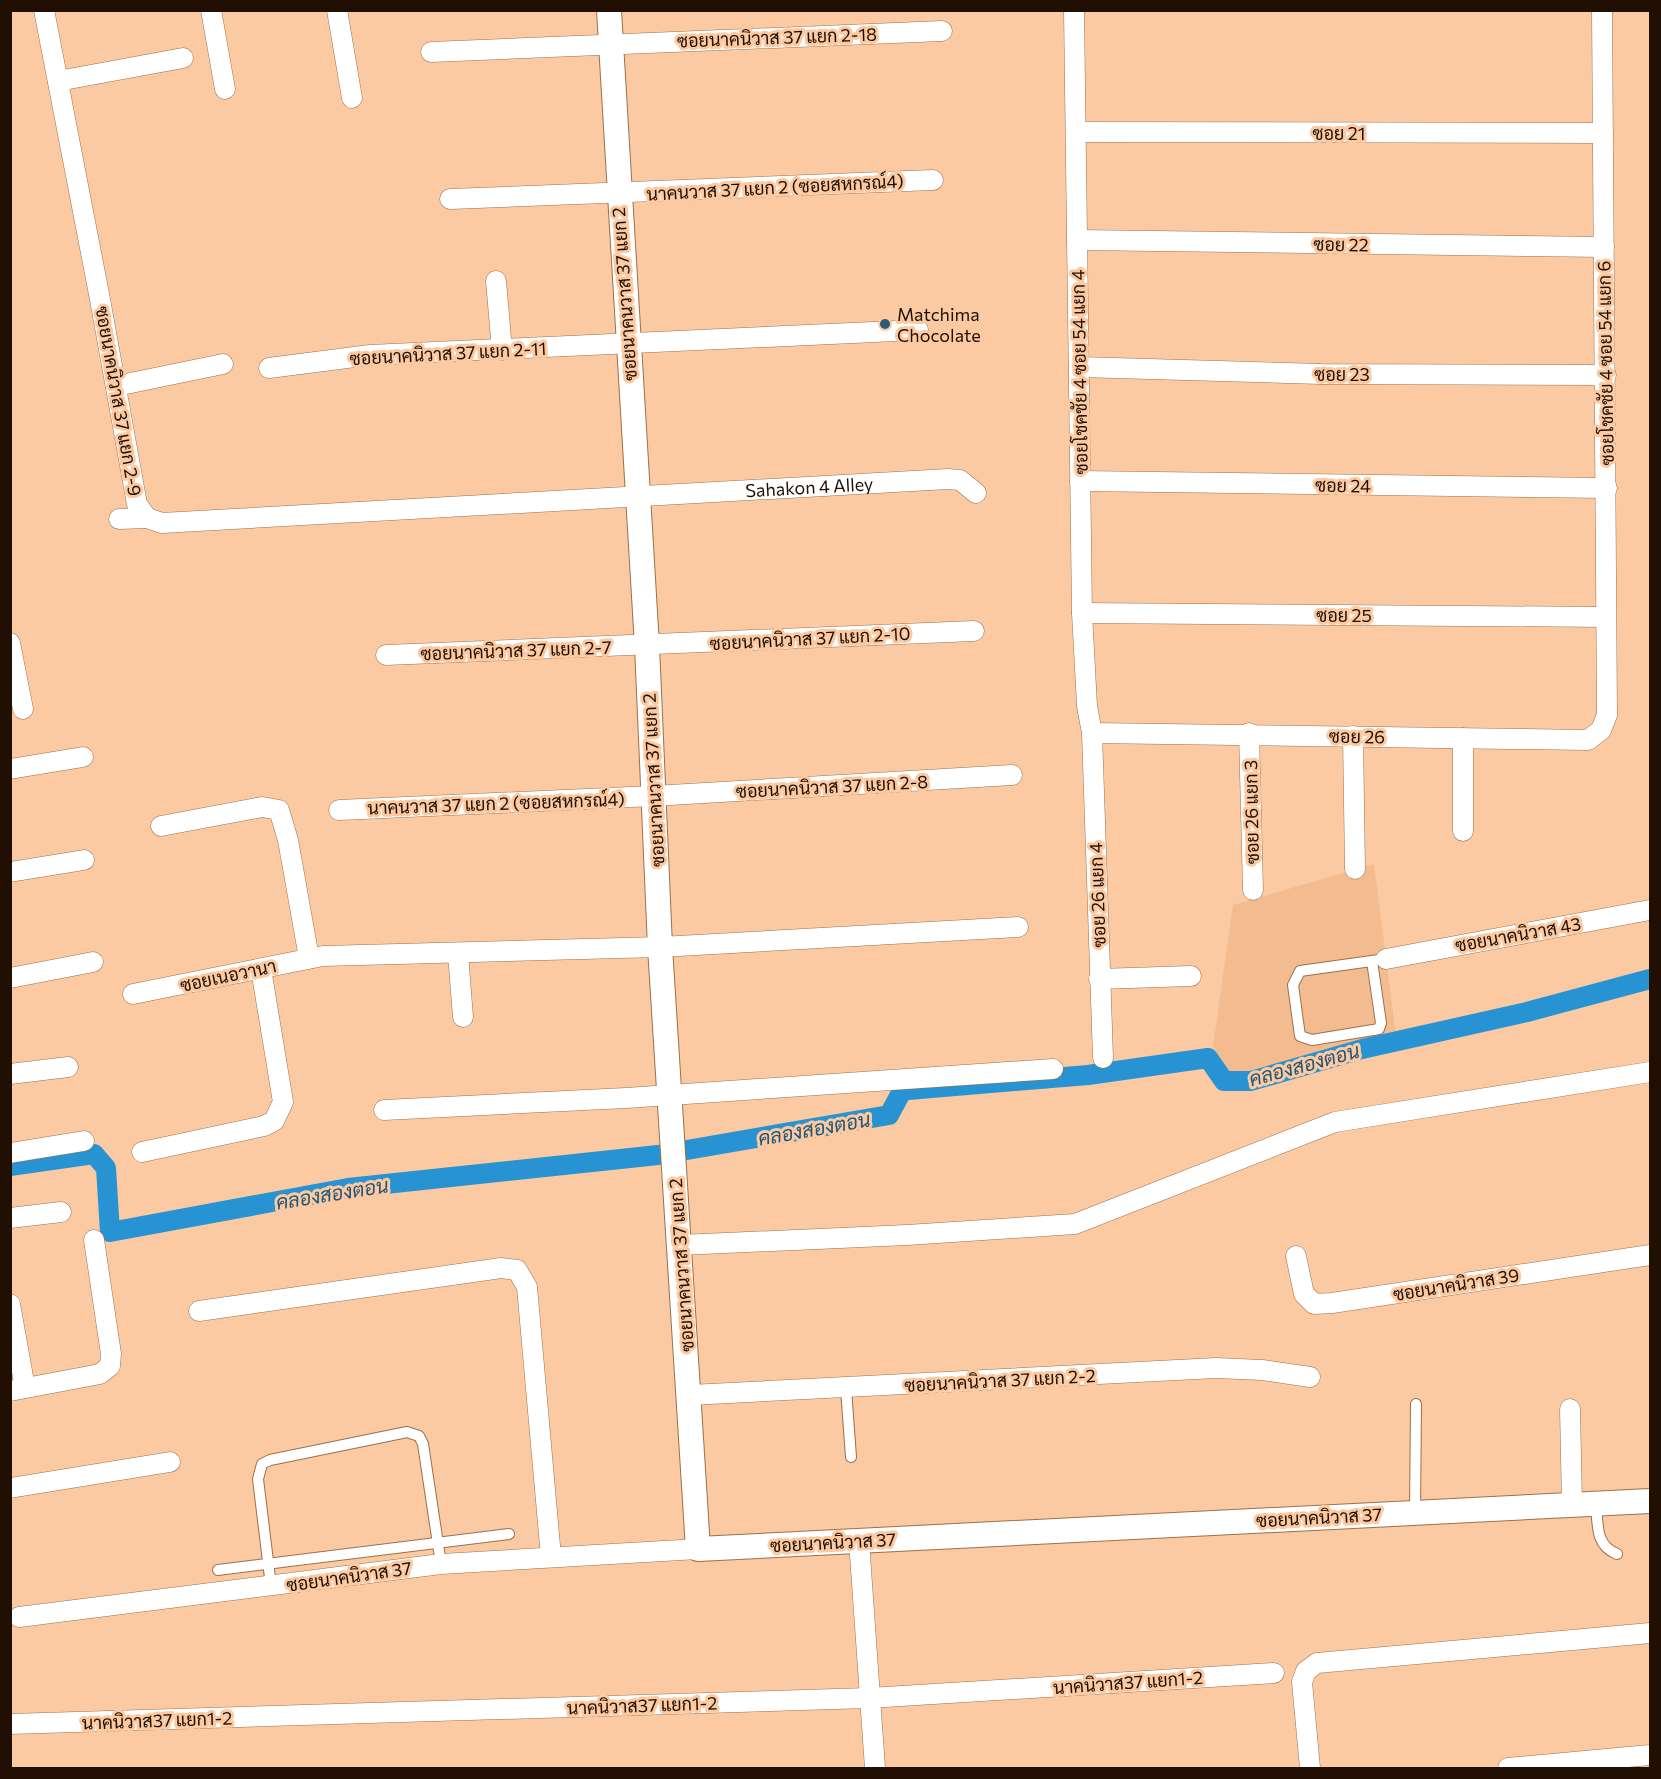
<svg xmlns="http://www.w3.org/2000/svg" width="1661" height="1779" viewBox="0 0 1661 1779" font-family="Commissioner,Sarabun,sans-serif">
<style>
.built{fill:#f3bc90}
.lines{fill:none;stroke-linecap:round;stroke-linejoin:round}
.canal{stroke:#2793d2;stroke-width:20}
.service-casing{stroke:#9c704b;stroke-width:12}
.minor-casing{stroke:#9c704b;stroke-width:21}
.tertiary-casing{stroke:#9c704b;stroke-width:26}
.service{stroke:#fff;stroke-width:10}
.minor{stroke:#fff;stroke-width:20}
.tertiary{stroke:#fff;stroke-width:24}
.poi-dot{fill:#2c5a79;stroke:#fbcaa3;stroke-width:2}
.labels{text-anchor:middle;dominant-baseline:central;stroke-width:6;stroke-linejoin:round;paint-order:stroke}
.street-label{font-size:18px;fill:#200f02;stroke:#fbcaa3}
.poi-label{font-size:18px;fill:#200f02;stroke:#fbcaa3;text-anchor:start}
.water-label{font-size:20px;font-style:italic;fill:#215576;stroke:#fbcaa3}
</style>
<rect width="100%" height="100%" fill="#fbcaa3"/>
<polygon class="built" points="1374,864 1396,1036 1265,1072 1235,1077 1224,1070 1213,1047 1233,905"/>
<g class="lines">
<polyline class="canal" points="10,1166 94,1154 106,1168 110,1232 348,1188 658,1155 889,1115 902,1091 908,1090 1088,1075 1208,1058 1224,1081 1251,1081 1362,1049 1527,1012 1650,979"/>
<defs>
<g id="service">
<polyline points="1372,961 1381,1023 1379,1029 1312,1040 1300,1036 1293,985 1300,971 1386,959"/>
<polyline points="846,1389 851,1457"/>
<path d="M 1596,1503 C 1598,1525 1595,1545 1617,1554"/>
<polyline points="1415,1512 1416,1404"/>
<polyline points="218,1570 509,1534"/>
<polyline points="271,1586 258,1479 262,1464 270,1460 407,1432 419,1436 423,1444 441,1564"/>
</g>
<g id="minor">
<path id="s1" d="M 44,10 L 99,294 L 137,504 L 147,518 L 162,523 L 948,479 L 960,480 L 976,493"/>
<polyline points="211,10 225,89"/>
<polyline points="337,10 352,98"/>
<polyline points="1074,10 1082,613 1087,706 1092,733 1103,1058"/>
<polyline points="431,52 942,31"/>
<polyline points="58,81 183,58"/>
<polyline points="1076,132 1603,133"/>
<polyline points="450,199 933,180"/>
<polyline points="1077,240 1604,247"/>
<polyline points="496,281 502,350"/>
<polyline points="1079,367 1321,374 1606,375"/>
<polyline points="269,368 370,355 918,330"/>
<polyline points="116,386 223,364"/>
<polyline points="1080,481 1607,488"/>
<polyline points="119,519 147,518"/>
<polyline points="1082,613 1606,617"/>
<polyline points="10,643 23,709"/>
<polyline points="386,655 974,631"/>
<polyline points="1092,733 1588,740 1601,730 1607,715 1602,10"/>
<polyline points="1249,733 1253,890"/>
<polyline points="1353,736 1355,869"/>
<polyline points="1463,738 1463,831"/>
<polyline points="10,769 83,757"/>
<polyline points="339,810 653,796 1012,775"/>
<polyline points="161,826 262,807 279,810 288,840 309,958"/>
<polyline points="10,872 84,860"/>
<polyline points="458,954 463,1017"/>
<polyline points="1386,959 1650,910"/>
<polyline points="10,978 93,962"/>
<polyline points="1099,979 1191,976"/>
<polyline points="133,994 323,956 660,947 1018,927"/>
<polyline points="10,1074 68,1067"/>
<polyline points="384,1110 626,1098 1053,1069"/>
<polyline points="142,1152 264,1126 274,1121 283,1102 261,969"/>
<polyline points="10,1153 84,1141"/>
<polyline points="10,1218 61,1212"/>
<polyline points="680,1245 907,1235 1075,1224 1335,1122 1650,1072"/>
<polyline points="1296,1256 1304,1294 1314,1304 1332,1303 1650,1255"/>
<polyline points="10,1304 25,1388"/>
<polyline points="199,1311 501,1268 517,1270 527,1287 551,1557"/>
<polyline points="10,1391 100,1374 110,1366 111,1354 94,1240"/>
<polyline points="690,1395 1216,1368 1262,1370 1310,1377"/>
<polyline points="1570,1409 1572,1504"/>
<polyline points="10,1488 170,1462"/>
<polyline points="859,1541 875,1768"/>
<polyline points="19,1617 441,1564 698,1549"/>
<polyline points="10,1724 869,1698 1274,1673"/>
<polyline points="1310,1768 1302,1682 1306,1671 1317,1663 1650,1633"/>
<polyline points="1508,1768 1650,1755"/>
</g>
<polyline id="tertiary" points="609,10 647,646 660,947 698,1549 1650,1501"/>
</defs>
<use href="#service" class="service-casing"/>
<use href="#minor" class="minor-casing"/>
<use href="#tertiary" class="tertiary-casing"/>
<use href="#service" class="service"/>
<use href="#minor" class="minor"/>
<use href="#tertiary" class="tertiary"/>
</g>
<circle class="poi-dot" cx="885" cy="324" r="6"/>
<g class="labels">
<g class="street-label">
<text transform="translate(777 37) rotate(-2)">ซอยนาคนิวาส 37 แยก 2-18</text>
<text x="1339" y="133">ซอย 21</text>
<text transform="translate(775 187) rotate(-3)">นาคนวาส 37 แยก 2 (ซอยสหกรณ์4)</text>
<text transform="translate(1341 244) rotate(1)">ซอย 22</text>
<text transform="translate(624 294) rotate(-94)">ซอยนาคนวาส 37 แยก 2</text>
<text transform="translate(448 353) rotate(-3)">ซอยนาคนิวาส 37 แยก 2-11</text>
<text transform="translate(1605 363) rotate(-91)">ซอยโชคชัย 4 ซอย 54 แยก 6</text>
<text transform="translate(1079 372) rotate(-91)">ซอยโชคชัย 4 ซอย 54 แยก 4</text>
<text x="1342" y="374">ซอย 23</text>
<text transform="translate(119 401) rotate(80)">ซอยนาคนิวาส 37 แยก 2-9</text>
<text transform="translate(1343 485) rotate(1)">ซอย 24</text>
<text stroke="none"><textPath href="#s1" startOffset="1184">Sahakon 4 Alley</textPath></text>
<text x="1344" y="615">ซอย 25</text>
<text transform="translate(810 638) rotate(-3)">ซอยนาคนิวาส 37 แยก 2-10</text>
<text transform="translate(516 650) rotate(-2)">ซอยนาคนิวาส 37 แยก 2-7</text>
<text transform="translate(1357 736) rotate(1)">ซอย 26</text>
<text transform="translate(653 780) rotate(-93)">ซอยนาคนวาส 37 แยก 2</text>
<text transform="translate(832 786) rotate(-3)">ซอยนาคนิวาส 37 แยก 2-8</text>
<text transform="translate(496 803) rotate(-2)">นาคนวาส 37 แยก 2 (ซอยสหกรณ์4)</text>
<text transform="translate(1251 812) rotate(-91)">ซอย 26 แยก 3</text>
<text transform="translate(1097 895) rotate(-92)">ซอย 26 แยก 4</text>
<text transform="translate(1518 934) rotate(-10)">ซอยนาคนิวาส 43</text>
<text transform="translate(228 975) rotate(-12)">ซอยเนอวานา</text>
<text transform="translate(681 1265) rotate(-94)">ซอยนาคนวาส 37 แยก 2</text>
<text transform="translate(1456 1284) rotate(-9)">ซอยนาคนิวาส 39</text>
<text transform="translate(1000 1380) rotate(-3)">ซอยนาคนิวาส 37 แยก 2-2</text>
<text transform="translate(1319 1517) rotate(-3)">ซอยนาคนิวาส 37</text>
<text transform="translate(833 1542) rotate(-3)">ซอยนาคนิวาส 37</text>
<text transform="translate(349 1576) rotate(-8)">ซอยนาคนิวาส 37</text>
<text transform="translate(1128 1682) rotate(-4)">นาคนิวาส37 แยก1-2</text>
<text transform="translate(642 1705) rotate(-2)">นาคนิวาส37 แยก1-2</text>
<text transform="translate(157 1720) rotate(-2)">นาคนิวาส37 แยก1-2</text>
</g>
<g class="poi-label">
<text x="897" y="314">Matchima<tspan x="897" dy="21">Chocolate</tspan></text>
</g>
<g class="water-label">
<text transform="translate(1304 1064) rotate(-15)">คลองสองตอน</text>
<text transform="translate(814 1128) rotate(-10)">คลองสองตอน</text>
<text transform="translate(332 1193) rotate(-9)">คลองสองตอน</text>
</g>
</g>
<rect width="1661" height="1779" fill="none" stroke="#200f02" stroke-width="24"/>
</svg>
